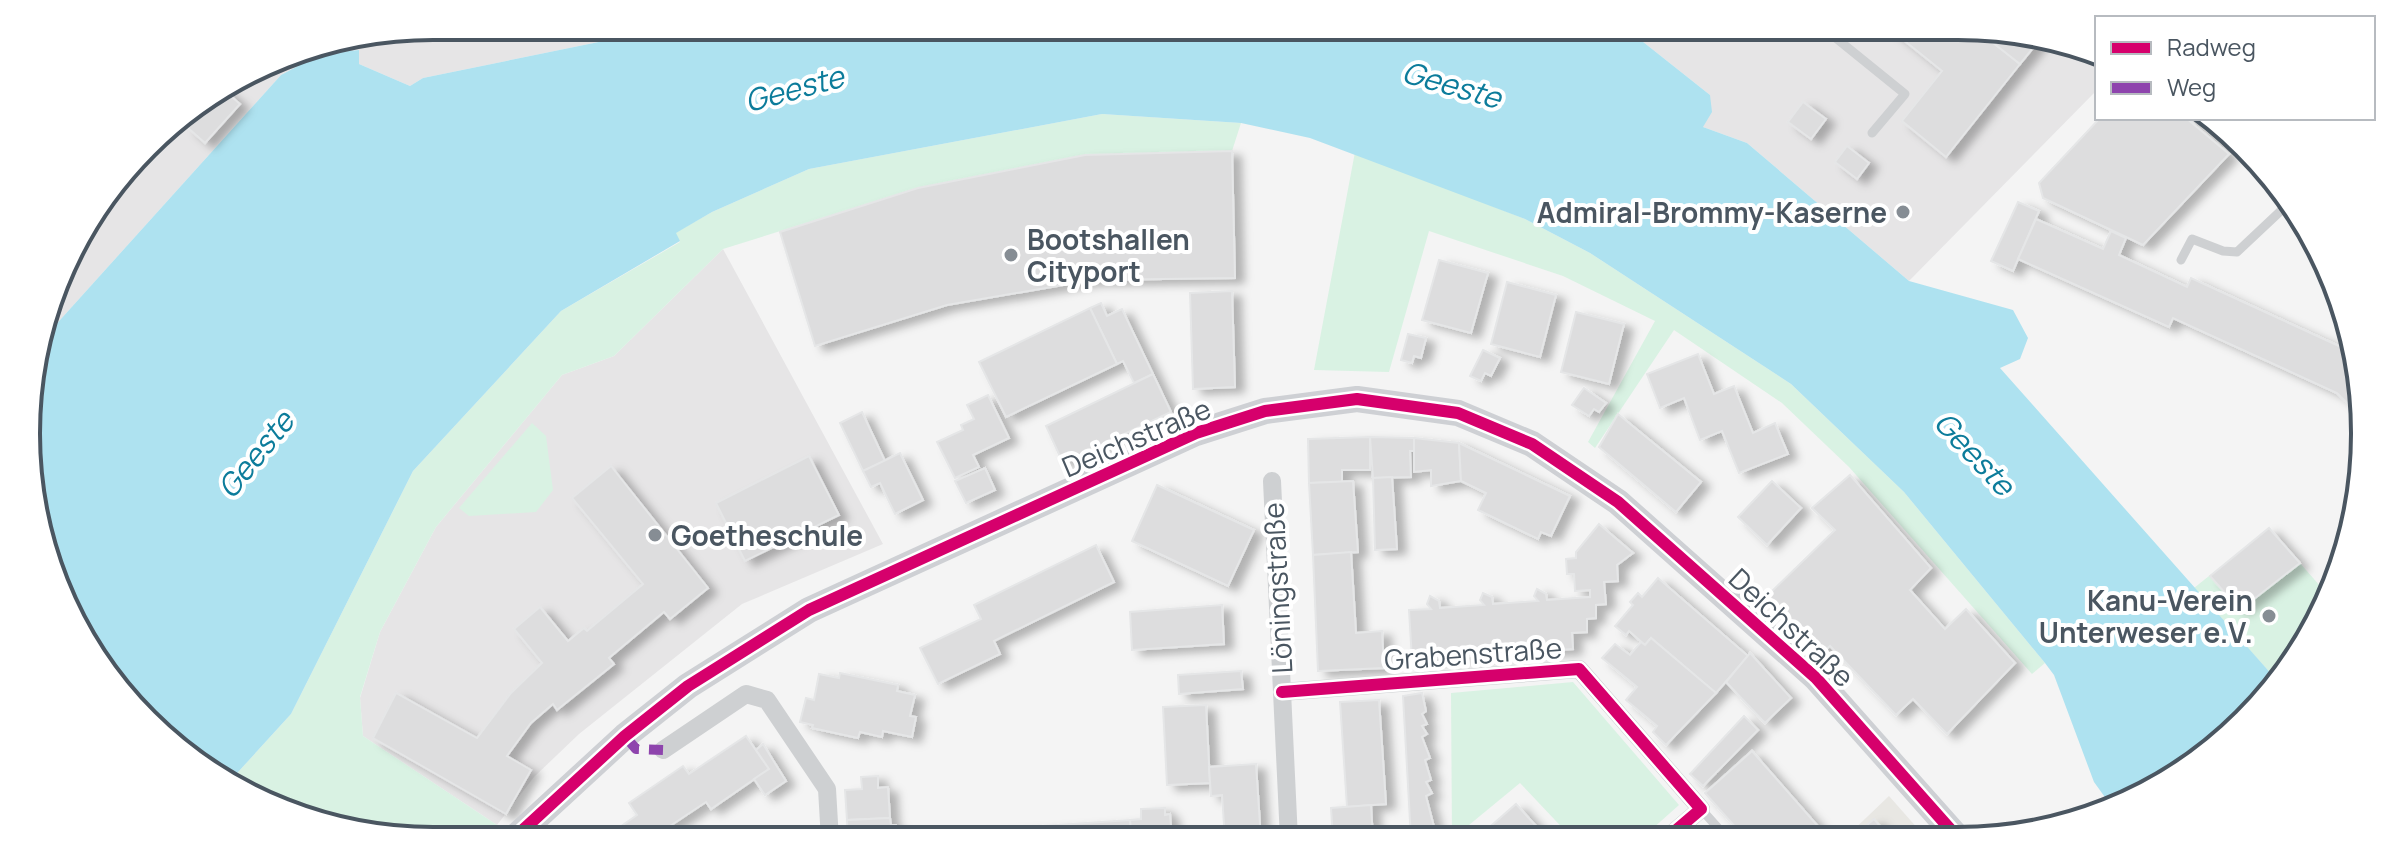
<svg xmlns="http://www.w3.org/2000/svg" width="2391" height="867" viewBox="0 0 2391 867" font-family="Manrope,sans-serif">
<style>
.commercial{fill:#e8e7e3}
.education{fill:#e6e5e6}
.green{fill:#d9f2e3}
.water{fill:#aee2f0}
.building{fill:#ddddde;stroke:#e5e6e7;stroke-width:2;filter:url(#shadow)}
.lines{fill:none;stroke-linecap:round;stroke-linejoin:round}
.lane{stroke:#ced0d2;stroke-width:9}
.street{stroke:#ced0d2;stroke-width:18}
.secondary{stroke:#ced0d4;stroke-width:26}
.quiet{stroke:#8e44ad;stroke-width:10;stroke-dasharray:20 10;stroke-linecap:butt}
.cycleway-casing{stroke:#fff;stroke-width:17}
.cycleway{stroke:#d6006c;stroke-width:12}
.poi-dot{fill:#868d94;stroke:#fff;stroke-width:3}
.labels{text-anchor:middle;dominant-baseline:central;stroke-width:8;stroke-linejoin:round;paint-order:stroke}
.poi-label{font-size:28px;font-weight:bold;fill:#4a5661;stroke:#fff;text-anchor:end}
.street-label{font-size:28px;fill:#4a5661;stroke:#fff}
.water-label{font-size:30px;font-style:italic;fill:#0c7c9b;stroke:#fff}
.rim{fill:none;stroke:#4a5661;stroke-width:4}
</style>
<defs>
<filter id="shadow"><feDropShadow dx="9" dy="5" stdDeviation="4" flood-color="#0004"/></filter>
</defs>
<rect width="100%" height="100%" fill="#f4f4f4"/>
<polygon class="commercial" points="1889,796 1926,838 1845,838"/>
<g class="education">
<polygon points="434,26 677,26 423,78 410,86 359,64 359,50 321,55 281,75 42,340 68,253 164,127 278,57"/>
<polygon points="1623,26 1957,26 2063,40 2097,57 2097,90 1909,281 1747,143 1703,127 1710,95"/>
<polygon points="723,249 883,544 742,604 579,734 534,777 497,825 363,736 360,698 380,632 436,527 562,375 614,356"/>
</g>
<g class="green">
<polygon points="1102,114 1241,123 1232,151 1085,155 918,188 723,249 614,356 562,375 436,527 380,632 360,697 363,736 497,825 478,841 433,841 328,827 229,782 291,714 413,471 561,311 680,242 675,233 712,212 809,169"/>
<polygon points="1355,152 1525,219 1590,253 1791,384 1904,492 2045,663 2032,674 1849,467 1782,403 1674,330 1595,448 1588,442 1655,321 1563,276 1429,231 1389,372 1314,370"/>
<polygon points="532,423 546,436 553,490 536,512 469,516 459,508"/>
<polygon points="2269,528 2328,595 2310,638 2274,682 2274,677 2194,588"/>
<polygon points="1573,682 1679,805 1642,838 1572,838 1520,783 1452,839 1451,693"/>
</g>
<polygon class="water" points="677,26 1623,26 1710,95 1712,112 1703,127 1747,143 1909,281 2013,310 2028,338 2020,359 2000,368 2274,677 2274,682 2227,740 2137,799 2112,807 2094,782 2054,675 2045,663 1904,492 1791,384 1590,253 1525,219 1310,138 1241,123 1102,114 809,169 712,212 676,233 680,241 561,311 413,471 291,714 229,782 207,772 95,660 40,539 29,381 42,340 281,75 321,54 359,50 359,64 410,86 423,78"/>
<g class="building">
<polygon points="1886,26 1975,28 2020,64 1946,157 1902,121 1942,71"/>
<polygon points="2000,32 2042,37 2020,64 1992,42"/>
<polygon points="224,90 240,104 205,143 187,127"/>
<polygon points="1803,102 1826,119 1811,139 1788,122"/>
<polygon points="2100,118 2186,118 2229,154 2143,245 2043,198 2039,183"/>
<polygon points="1847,146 1869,163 1857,179 1835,162"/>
<polygon points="1232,151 1235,278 1092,280 947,305 815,346 780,232 918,188 1085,155"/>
<polygon points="2018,202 2039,211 2013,271 1991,261"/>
<polygon points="2036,219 2103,249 2111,231 2126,238 2119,255 2187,287 2191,278 2352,352 2361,380 2359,414 2337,393 2173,318 2169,327 2018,259"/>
<polygon points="1439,260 1488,273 1471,333 1422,320"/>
<polygon points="1507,282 1556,295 1540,357 1491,344"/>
<polygon points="1232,291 1235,387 1193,389 1190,293"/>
<polygon points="1101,303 1107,316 1122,309 1153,374 1134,383 1123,361 1117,364 1090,308"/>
<polygon points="1090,308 1117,364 1006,417 979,362"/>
<polygon points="1576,312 1624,324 1609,384 1561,372"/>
<polygon points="1408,334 1426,338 1421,358 1414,356 1412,363 1401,360"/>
<polygon points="1483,350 1500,358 1491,376 1485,373 1481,381 1470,376"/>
<polygon points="1698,354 1714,394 1734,386 1753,433 1775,423 1788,454 1739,473 1722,431 1700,440 1684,398 1660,408 1647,374"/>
<polygon points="1153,374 1171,412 1063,463 1046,426"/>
<polygon points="1584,388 1606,403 1599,412 1594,409 1589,416 1572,405"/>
<polygon points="988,395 1009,438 973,455 979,467 955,478 937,442 963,430 961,425 974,419 967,405"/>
<polygon points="862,412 885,461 863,471 840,423"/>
<polygon points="1618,414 1701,482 1676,512 1599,447"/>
<polygon points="1370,437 1370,470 1342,470 1342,482 1309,483 1308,439"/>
<polygon points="1370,437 1414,438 1414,451 1410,451 1411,477 1373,478"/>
<polygon points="1414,438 1459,443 1461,481 1431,486 1431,470 1414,472"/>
<polygon points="1459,443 1570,496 1551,536 1541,532 1538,539 1478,510 1486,493 1461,481"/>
<polygon points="900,453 923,500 895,514 880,483 871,487 863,471"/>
<polygon points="809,456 839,515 745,561 716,503"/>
<polygon points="611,466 708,588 670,619 664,612 609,658 614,664 557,710 553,704 531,723 507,756 531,770 506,814 373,738 396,693 477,738 511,693 542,663 514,629 540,607 568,641 584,628 587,631 643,584 572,498"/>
<polygon points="985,468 995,490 966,503 955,481"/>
<polygon points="1850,475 1931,568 1910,590 1945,629 1966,609 2015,663 1947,734 1913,699 1896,715 1830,646 1822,653 1768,595 1835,530 1812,508"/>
<polygon points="1392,477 1397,549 1375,550 1373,478"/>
<polygon points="1353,481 1358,552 1313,555 1309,483"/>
<polygon points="1772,481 1801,508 1767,545 1738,517"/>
<polygon points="1157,485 1254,530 1228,586 1132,541"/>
<polygon points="1599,524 1633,553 1617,565 1618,581 1604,582 1606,604 1596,605 1596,618 1587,619 1587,632 1572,633 1573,649 1412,660 1409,610 1431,609 1427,604 1430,596 1439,601 1440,608 1484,605 1480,600 1483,593 1492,597 1493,604 1538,601 1534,596 1537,589 1546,594 1547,600 1590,597 1590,590 1575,591 1574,574 1567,574 1566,559 1576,558 1576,552"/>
<polygon points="2269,528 2300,563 2240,610 2210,576"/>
<polygon points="1096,545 1114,582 994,641 1000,654 938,684 920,648 981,619 974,605"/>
<polygon points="1351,552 1356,633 1382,631 1384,668 1318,671 1313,555"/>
<polygon points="1658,578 1748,656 1716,693 1651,638 1645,645 1629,631 1626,635 1615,626 1633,605 1630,602 1638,593 1642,597"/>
<polygon points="1222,605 1224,644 1132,650 1130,612"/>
<polygon points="1651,638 1716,693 1666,745 1653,732 1657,726 1626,700 1637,687 1602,658 1615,644 1630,655 1641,642 1645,645"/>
<polygon points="1750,653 1791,698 1765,723 1726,682"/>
<polygon points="1241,671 1243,689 1179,694 1178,675"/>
<polygon points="840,673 898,685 897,691 915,695 910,716 916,717 912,737 883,731 882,737 860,732 858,738 812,728 813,725 800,722 806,698 814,700 819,674 839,678"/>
<polygon points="1422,693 1426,711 1422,714 1427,724 1422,726 1427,734 1422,737 1430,758 1425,760 1431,780 1426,782 1432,793 1426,796 1434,827 1426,831 1432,839 1411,839 1403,696"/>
<polygon points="1379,700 1386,804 1347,807 1340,702"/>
<polygon points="1206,705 1210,783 1167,785 1163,707"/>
<polygon points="1744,716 1758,730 1703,786 1690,774"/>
<polygon points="746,736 769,769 711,809 706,802 655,836 658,840 600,841 637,815 629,803 683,766 689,774"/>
<polygon points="763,744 786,781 765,795 754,779 769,769 756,750"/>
<polygon points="1752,751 1823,832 1817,838 1745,838 1705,793"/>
<polygon points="1256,764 1261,839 1225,839 1222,795 1211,796 1209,767"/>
<polygon points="878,776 878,788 888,787 890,818 847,820 845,790 862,789 861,777"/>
<polygon points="1516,804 1547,838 1492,839 1485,831"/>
<polygon points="1371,805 1373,839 1333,839 1331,808"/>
<polygon points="1165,808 1165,815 1170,814 1172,839 1131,839 1130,820 1141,819 1141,809"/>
<polygon points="890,818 891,825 896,825 897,840 848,840 847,820"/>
<polygon points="1874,819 1890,838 1852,838"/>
<polygon points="1130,820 1131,839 952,840 952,832"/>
<polygon points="1189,828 1190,839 1172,839 1171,829"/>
</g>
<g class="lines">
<g class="lane">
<polyline points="1821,26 1905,94 1872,133"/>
<polyline points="2181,260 2192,239 2223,251 2237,252 2288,204"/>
<polyline points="1701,809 1727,838"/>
</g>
<g class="street">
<polyline points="1272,481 1289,839"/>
<polyline points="1282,692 1579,669 1701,809 1667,838"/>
<polyline points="663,750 746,694 767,700 827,789 830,840"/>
</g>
<polyline class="secondary" points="511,841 625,736 688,686 809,610 1196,433 1265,411 1357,399 1458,413 1532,444 1618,502 1816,678 1958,838"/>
<polyline class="quiet" points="625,736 636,749 663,750"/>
<defs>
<g id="cycleway">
<polyline points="1282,692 1579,669 1701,809 1667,838"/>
<polyline points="511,841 625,736 688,686 809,610 1196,433 1265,411 1357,399 1458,413 1532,444 1618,502 1816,678 1958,838"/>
</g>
</defs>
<use href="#cycleway" class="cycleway-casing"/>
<use href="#cycleway" class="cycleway"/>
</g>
<g class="poi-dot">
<circle cx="1903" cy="212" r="8"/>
<circle cx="1011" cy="255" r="8"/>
<circle cx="655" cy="535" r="8"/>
<circle cx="2269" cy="616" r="8"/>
</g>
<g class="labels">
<g class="poi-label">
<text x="1887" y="212">Admiral-Brommy-Kaserne</text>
<text x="1027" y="239" text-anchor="start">Bootshallen<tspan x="1027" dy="32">Cityport</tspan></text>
<text x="671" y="535" text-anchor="start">Goetheschule</text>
<text x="2253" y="600">Kanu-Verein<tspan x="2253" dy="32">Unterweser e.V.</tspan></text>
</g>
<g class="street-label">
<text transform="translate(1136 437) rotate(-23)">Deichstraße</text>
<text transform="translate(1277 588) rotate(-93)">Löningstraße</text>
<text transform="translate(1792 627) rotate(43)">Deichstraße</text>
<text transform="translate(1473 653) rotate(-4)">Grabenstraße</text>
</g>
<g class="water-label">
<text transform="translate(1452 84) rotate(16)">Geeste</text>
<text transform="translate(794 88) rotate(-15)">Geeste</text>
<text transform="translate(1975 453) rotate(47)">Geeste</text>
<text transform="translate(255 454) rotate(-51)">Geeste</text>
</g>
</g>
<path d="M0 0H2391V867H0ZM433 40H1958A393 393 0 0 1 2351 433V434A393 393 0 0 1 1958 827H433A393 393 0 0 1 40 434V433A393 393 0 0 1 433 40Z" fill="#fff" fill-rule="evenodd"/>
<path class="rim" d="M433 40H1958A393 393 0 0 1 2351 433V434A393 393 0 0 1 1958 827H433A393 393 0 0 1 40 434V433A393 393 0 0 1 433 40Z"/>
<rect x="2095" y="16" width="280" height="104" fill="#ffffff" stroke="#b7bbc0" stroke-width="2"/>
<rect x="2111" y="42" width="40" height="12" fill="#d6006c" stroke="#b7bbc0" stroke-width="2"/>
<text x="2167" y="56" font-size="24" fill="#4a5661">Radweg</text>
<rect x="2111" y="82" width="40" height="12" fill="#8e44ad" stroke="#b7bbc0" stroke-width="2"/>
<text x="2167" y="96" font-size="24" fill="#4a5661">Weg</text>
</svg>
